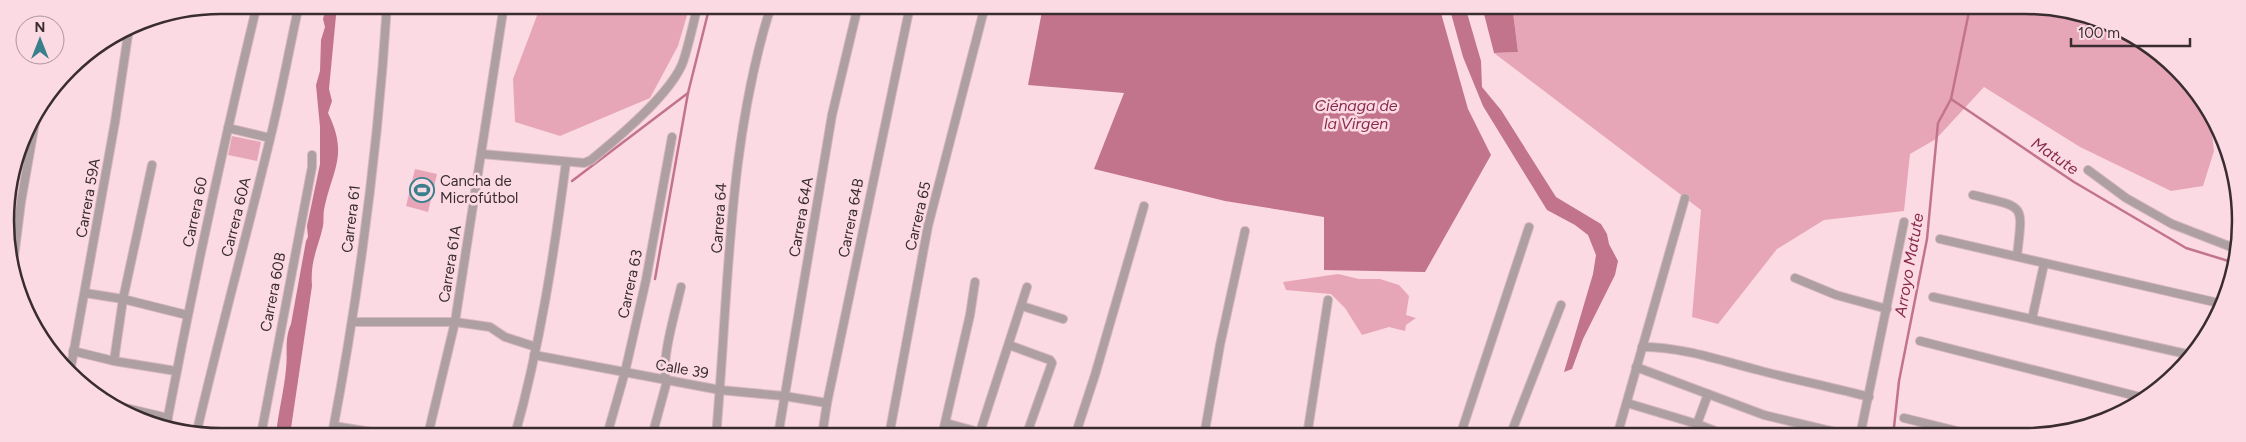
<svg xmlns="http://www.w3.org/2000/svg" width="2246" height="442" viewBox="0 0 2246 442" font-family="Figtree,sans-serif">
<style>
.green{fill:#e7a6b8}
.water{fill:#c1748b}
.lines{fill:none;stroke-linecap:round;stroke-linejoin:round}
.stream{stroke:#c1748b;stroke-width:2.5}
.minor-casing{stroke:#d5b7bf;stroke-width:10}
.minor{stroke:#ad9fa2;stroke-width:8}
.labels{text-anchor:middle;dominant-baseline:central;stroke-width:5;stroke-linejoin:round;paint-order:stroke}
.poi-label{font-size:15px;fill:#3a2d31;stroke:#fcdae3;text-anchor:start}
.street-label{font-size:15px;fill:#3a2d31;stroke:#fcdae3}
.water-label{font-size:16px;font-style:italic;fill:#872a4d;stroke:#fcdae3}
.rim{fill:none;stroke:#3a2d31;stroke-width:2.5}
</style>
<rect width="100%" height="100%" fill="#fcdae3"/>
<g class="green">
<polygon points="541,5 690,5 678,46 650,98 560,136 515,122 513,79"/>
<polygon points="1530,6 2053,7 2133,34 2196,89 2210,117 2214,151 2203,186 2171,191 2080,147 1984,87 1936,139 1910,154 1904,211 1824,220 1777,249 1718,324 1692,317 1701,210 1494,53 1518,52 1513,12"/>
<polygon points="232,136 261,142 257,161 228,155"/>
<polygon points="415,169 437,174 428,212 406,206"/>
<polygon points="1338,274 1359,279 1380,279 1399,285 1409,296 1406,315 1416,318 1406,325 1405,331 1389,327 1362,335 1345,308 1331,294 1286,290 1283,282"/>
</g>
<g class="water">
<path d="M 327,5 L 337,5 L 329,89 L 332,101 L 328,113 C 349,156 332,169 324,210 C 323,215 324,221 323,226 C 318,249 310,260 312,286 L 290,435 L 276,435 C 278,413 284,391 286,369 C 288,353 284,340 291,324 L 306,241 L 308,237 L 307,226 L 320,164 L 320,127 L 316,85 L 320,71 L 321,40 L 325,27 L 323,19 Z"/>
<polygon points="1043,6 1439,6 1468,109 1491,155 1425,272 1324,270 1324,217 1225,201 1094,169 1124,93 1028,85"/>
<polygon points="1449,6 1465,6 1481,61 1482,87 1501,110 1556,197 1601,224 1607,234 1609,244 1618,261 1615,275 1583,339 1572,369 1564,372 1593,274 1596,255 1588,235 1575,225 1547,210 1483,106 1463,57"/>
<polygon points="1482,6 1530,6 1513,12 1518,52 1494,53"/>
</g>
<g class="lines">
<g class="stream">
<polyline points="1970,7 1951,99 2074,182 2186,248 2235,263"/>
<polyline points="572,181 688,93"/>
<polyline points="655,279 688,93 710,5"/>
<polyline points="1893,436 1899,381 1927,239 1938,123 1951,99"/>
</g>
<defs>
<g id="minor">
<polyline points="228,128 270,138"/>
<path d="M 482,154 L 584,163 L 591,160 C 618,138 671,94 683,62 C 689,44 693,24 698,5"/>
<polyline points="2088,170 2126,198 2172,224 2239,250"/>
<path d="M 1973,195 C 2026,208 2023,202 2017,256"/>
<polyline points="1940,239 2223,304"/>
<polyline points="13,265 21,202 36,117"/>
<polyline points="1795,278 1836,295 1887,309"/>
<polyline points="85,293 123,299 187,315"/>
<polyline points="1933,297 2191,355"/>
<polyline points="1022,306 1063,319"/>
<polyline points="2032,319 2044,264"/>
<polyline points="352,322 455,322 490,327 505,337 536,347"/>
<polyline points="1920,341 2144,398"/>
<polyline points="1009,345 1050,360 1052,363 1026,436"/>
<path d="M 1642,347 C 1682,347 1719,360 1758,370 C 1794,380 1832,387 1869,397"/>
<polyline points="73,351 114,361 176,371"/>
<polyline points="534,355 720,390 784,396 827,403"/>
<polyline points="114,361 123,299 152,165"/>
<polyline points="1636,367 1764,415 1852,436"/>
<polyline points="70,372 115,122 129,28"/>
<polyline points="1627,403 1697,424 1728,436"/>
<polyline points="113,405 168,418"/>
<polyline points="1904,418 1977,436"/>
<polyline points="946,423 993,436"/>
<polyline points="1697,424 1708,394"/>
<polyline points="334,426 389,435"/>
<path d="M 166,427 C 193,285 223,145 257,5"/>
<polyline points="980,432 1027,287"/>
<path d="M 196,435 C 219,336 246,238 270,139 C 281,95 289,50 299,5"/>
<polyline points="261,435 312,167 312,155"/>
<path d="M 332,435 C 359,293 378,149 387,5"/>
<polyline points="428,435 455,322 504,5"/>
<path d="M 515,435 C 540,346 554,254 566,162"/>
<polyline points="607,435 625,372 646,280 672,137"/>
<path d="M 652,436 L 667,381 C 659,365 677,306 681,287"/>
<path d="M 716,436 C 729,292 727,144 771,6"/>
<polyline points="778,436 832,115 858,6"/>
<polyline points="822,436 827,403 910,6"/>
<polyline points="889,436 928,226 985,6"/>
<polyline points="942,436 970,315 975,282"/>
<polyline points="1075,436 1095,375 1144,206"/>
<polyline points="1204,436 1220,345 1245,231"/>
<polyline points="1307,436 1328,300"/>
<polyline points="1460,436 1529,227"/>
<polyline points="1510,436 1561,305"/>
<polyline points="1617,436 1685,198"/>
<polyline points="1860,436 1904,222"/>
</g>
</defs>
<use href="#minor" class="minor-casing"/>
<use href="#minor" class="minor"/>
</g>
<defs>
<symbol id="stadium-ring" viewBox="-11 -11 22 22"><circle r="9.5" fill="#fcdae3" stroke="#3a7f8c" stroke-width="1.5"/><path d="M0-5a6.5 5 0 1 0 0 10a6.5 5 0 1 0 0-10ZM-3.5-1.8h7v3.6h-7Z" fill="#3a7f8c"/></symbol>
</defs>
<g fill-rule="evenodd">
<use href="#stadium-ring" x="408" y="176" width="28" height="28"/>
</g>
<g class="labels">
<g class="poi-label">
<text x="440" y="181">Cancha de<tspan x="440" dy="17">Microfútbol</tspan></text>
</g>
<g class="street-label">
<text transform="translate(88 198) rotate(-80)">Carrera 59A</text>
<text transform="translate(195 212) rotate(-78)">Carrera 60</text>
<text transform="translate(918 216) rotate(-77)">Carrera 65</text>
<text transform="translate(236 217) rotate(-76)">Carrera 60A</text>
<text transform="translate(801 217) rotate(-80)">Carrera 64A</text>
<text transform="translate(719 218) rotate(-86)">Carrera 64</text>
<text transform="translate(851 218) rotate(-79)">Carrera 64B</text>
<text transform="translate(351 219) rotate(-83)">Carrera 61</text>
<text transform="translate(450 264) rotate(-81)">Carrera 61A</text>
<text transform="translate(630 284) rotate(-78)">Carrera 63</text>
<text transform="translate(273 292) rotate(-79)">Carrera 60B</text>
<text transform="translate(682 369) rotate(10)">Calle 39</text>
</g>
<g class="water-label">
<text x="1356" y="105">Ciénaga de<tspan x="1356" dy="18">la Virgen</tspan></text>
<text transform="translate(2055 156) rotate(34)">Matute</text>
<text transform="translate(1909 265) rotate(-80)">Arroyo Matute</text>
</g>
</g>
<path d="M0 0H2246V442H0ZM221 14H2025A207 207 0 0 1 2232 221V221A207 207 0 0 1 2025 428H221A207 207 0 0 1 14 221V221A207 207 0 0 1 221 14Z" fill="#fcdae3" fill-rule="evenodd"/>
<path class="rim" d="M221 14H2025A207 207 0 0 1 2232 221V221A207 207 0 0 1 2025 428H221A207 207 0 0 1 14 221V221A207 207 0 0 1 221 14Z"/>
<g transform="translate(40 40)"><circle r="24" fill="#fcdae3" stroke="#ae959c"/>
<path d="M0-4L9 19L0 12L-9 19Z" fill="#3a7f8c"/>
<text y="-8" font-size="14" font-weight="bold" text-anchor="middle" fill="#3a2d31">N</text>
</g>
<path d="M2071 38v8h119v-8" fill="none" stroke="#3a2d31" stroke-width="2.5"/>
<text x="2078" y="38" font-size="15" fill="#3a2d31" stroke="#fcdae3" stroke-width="4" paint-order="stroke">100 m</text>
</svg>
